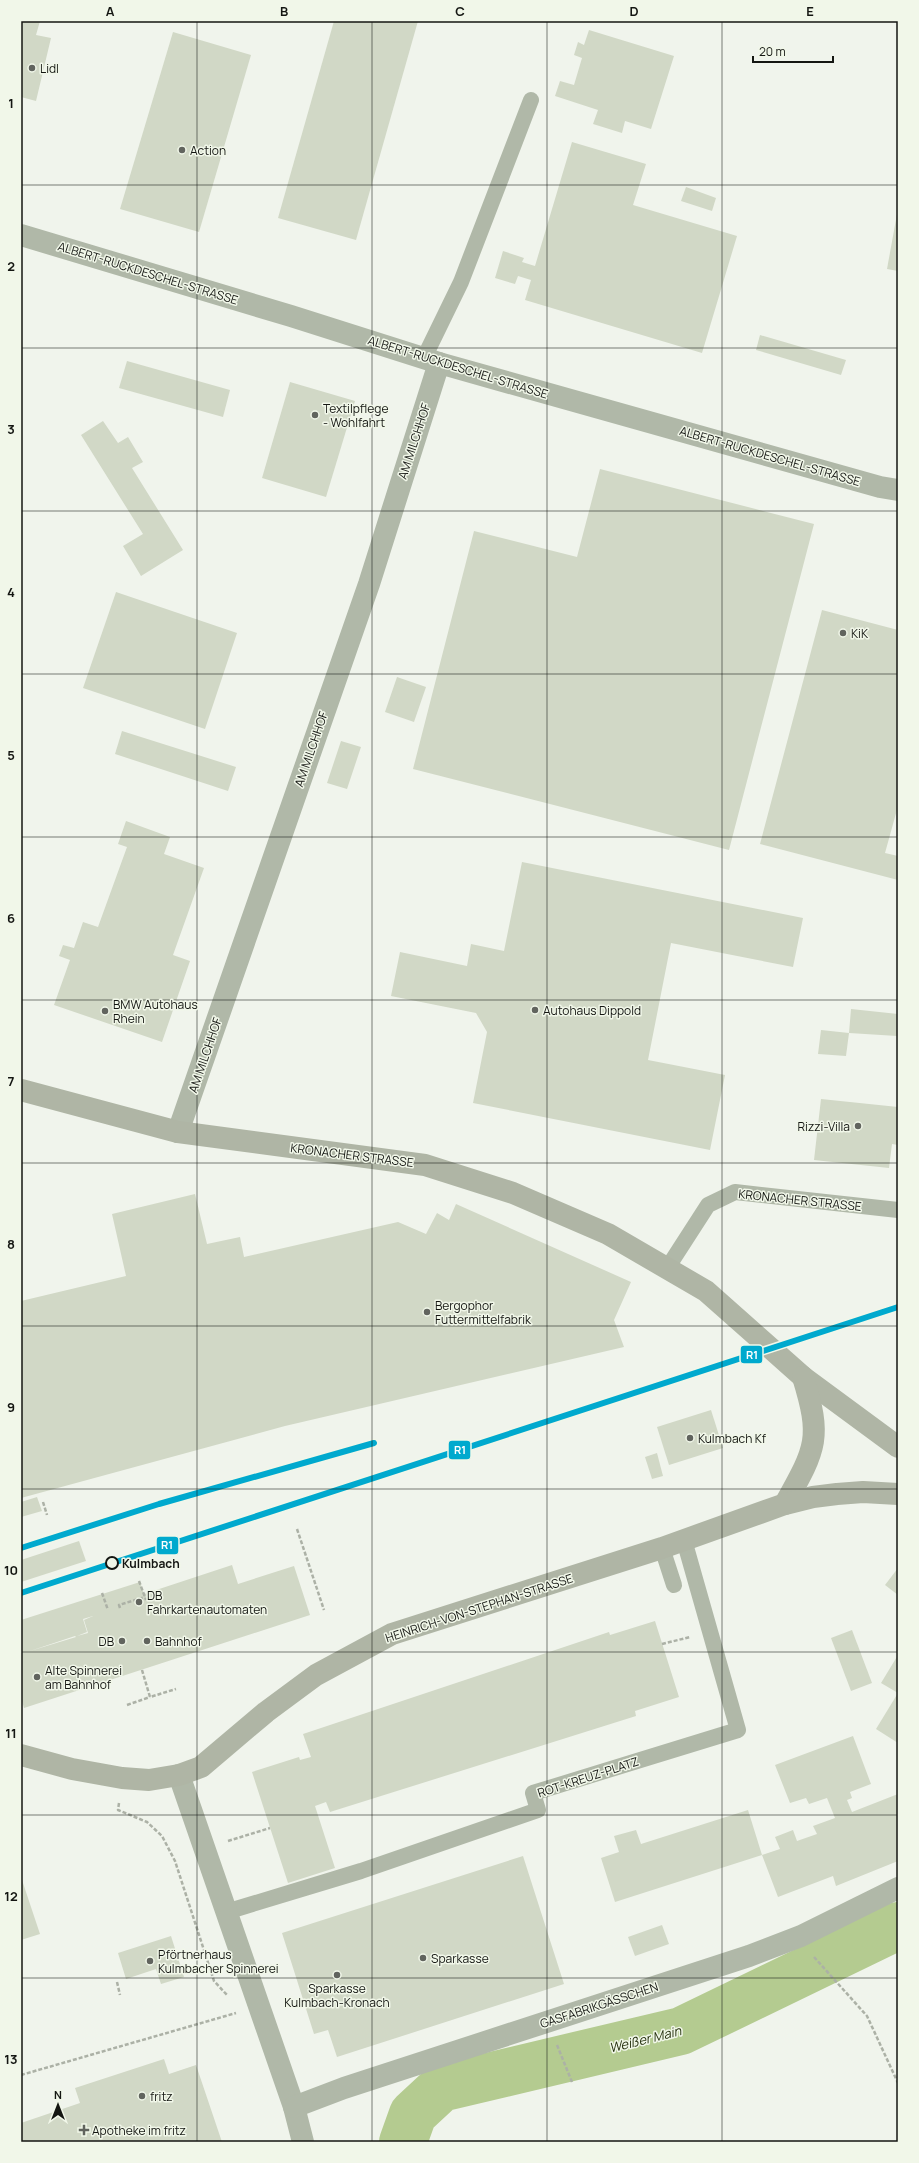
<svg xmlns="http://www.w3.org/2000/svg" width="919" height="2163" viewBox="0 0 919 2163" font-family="Manrope,sans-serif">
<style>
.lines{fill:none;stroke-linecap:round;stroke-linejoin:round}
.river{stroke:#b4cb90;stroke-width:48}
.building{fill:#d1d8c6;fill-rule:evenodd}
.path{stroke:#acb1a6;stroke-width:2.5;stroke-dasharray:4 2;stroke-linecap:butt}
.lane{stroke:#b0b8a8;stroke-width:16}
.street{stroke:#b0b8a8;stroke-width:22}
.secondary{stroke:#afb5a5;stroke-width:22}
.rail-1-casing{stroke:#f1f7e9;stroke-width:9}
.rail-1{stroke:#00a9ce;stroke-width:6}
.grid{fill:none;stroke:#141612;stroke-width:1;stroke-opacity:0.55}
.poi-dot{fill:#61645e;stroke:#f1f7e9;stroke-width:1.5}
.stop-dot{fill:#f1f7e9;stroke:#141612;stroke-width:2}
.labels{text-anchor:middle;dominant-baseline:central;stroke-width:3;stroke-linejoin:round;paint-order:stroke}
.poi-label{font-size:12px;fill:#141612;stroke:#f1f7e9;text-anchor:start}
.street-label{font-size:12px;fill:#141612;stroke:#f1f7e9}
.stop-label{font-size:12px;font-weight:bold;fill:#141612;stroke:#f1f7e9;text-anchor:start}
.water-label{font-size:13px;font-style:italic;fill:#222e0b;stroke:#f1f7e9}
.line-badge{stroke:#f1f7e9;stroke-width:1.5}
.badge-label{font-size:11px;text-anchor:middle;font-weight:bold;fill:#fff}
.neatline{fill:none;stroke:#141612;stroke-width:1.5}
.grid-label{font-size:13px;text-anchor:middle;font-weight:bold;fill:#141612}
</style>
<rect width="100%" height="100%" fill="#f0f4ec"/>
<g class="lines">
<polyline class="river" points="403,2142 413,2114 441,2088 681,2031 898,1926"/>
</g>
<g class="building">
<polygon points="21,21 40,21 36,35 51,38 36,101 21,97"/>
<polygon points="334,21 418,21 356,240 278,218"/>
<polygon points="589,30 674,56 651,129 625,121 622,133 593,124 598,110 555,96 560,81 574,85 582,58 574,55 578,42 584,45"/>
<polygon points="173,32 251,55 199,232 120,209"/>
<polygon points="572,142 646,164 633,205 737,236 702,353 525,300 531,280 518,276 515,284 495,278 503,251 524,258 522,262 535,266"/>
<polygon points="686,187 716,198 712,211 681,201"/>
<polygon points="897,214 898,214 898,271 887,269"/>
<polygon points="760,335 846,360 841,375 756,350"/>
<polygon points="127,361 230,390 223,417 119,388"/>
<polygon points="290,382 355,401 326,497 262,478"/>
<polygon points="103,421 118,443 128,437 143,462 132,468 183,550 141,576 123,546 143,534 81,435"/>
<polygon points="600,469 814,524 729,850 413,769 474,531 577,557"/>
<polygon points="116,592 237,633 205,729 83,688"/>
<polygon points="822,610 898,630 898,806 885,853 898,856 898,880 760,844"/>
<polygon points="397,677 426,687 414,722 385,712"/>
<polygon points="122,731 236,767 228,791 115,754"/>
<polygon points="341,741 361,747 347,789 327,783"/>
<polygon points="126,821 170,837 164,854 204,868 173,955 190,961 162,1042 54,1005 70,960 59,956 63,945 74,948 83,922 98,927 127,847 118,844"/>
<polygon points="522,862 803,918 793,967 671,943 648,1060 725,1075 710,1150 473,1103 487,1032 476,1013 391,996 400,952 467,966 471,944 504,951"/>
<polygon points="851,1009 898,1014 897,1036 849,1033"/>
<polygon points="821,1030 849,1033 846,1056 818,1054"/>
<polygon points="821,1099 898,1107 898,1145 892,1144 889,1168 814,1160"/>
<polygon points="195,1194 207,1244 240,1237 244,1257 398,1222 426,1234 437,1213 449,1220 456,1204 631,1282 614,1320 624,1347 285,1426 21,1498 21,1301 126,1276 112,1214"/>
<polygon points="711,1410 723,1448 669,1465 657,1427"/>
<polygon points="657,1453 663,1476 652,1479 645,1457"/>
<polygon points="37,1497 42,1511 21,1517 21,1502"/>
<polygon points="79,1541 86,1561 21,1582 21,1560"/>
<path d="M 232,1565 L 238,1584 L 294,1566 L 310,1615 L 24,1708 L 21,1698 L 21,1620 L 140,1582 L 144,1594 ZM 93,1616 L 84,1620 L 88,1633 L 77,1636 L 87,1632 L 83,1619 ZM 75,1636 L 76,1637 L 30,1651 Z"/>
<polygon points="898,1568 898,1595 885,1585"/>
<polygon points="655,1621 679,1697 635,1711 636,1716 330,1812 326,1802 315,1806 335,1868 288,1883 252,1772 299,1757 300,1760 311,1757 303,1734 609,1632 610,1635"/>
<polygon points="852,1630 872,1683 851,1691 831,1638"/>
<polygon points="898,1655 898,1693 881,1683"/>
<polygon points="898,1693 898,1743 876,1729"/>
<polygon points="853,1736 871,1784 850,1792 852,1798 847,1800 852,1812 898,1794 898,1861 836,1886 833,1876 778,1897 762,1855 615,1902 601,1858 619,1852 614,1836 636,1830 641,1844 748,1810 762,1855 780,1849 775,1837 793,1830 797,1841 817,1834 813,1826 835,1818 827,1798 809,1804 806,1798 790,1803 775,1765"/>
<polygon points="523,1856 564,1984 337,2057 328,2030 314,2034 282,1933"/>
<polygon points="21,1877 40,1934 21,1940"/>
<polygon points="662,1925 669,1944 635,1956 628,1937"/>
<polygon points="171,1936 184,1977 161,1984 156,1969 126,1979 118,1953"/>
<polygon points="164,2059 169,2074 196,2065 222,2142 21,2142 21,2123 80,2103 75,2088"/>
</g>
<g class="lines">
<g class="path">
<polyline points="43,1502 47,1515"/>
<polyline points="297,1529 324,1610"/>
<polyline points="139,1581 146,1600"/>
<polyline points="102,1593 108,1610"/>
<polyline points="120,1608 119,1605 145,1597"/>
<polyline points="662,1644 690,1637"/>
<polyline points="142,1670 150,1697 176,1689"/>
<polyline points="127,1705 150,1697"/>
<polyline points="119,1803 118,1810 147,1822 162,1836 175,1861 214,1981 227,1995"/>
<polyline points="228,1841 270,1828"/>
<polyline points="814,1957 867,2016 898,2083"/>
<polyline points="117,1982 120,1995"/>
<polyline points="557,2045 572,2082"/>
<polyline points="21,2075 236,2013"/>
</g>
<g class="lane">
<polyline points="424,358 461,282 531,100"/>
<polyline points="668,1267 708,1205 735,1192 898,1210"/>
<polyline points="662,1548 674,1585"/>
<polyline points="226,1912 361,1871 538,1810 533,1793 738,1730 684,1540"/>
</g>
<g class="street">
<polyline points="21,235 291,316 439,363 880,487 898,490"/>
<polyline points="178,1132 369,584 439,363"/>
<polyline points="179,1775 294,2107 303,2142"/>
<polyline points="294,2107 344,2088 749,1956 801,1936 898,1888"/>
</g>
<g class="secondary">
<polyline points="21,1090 178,1132 425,1165 513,1193 608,1234 706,1291 803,1377 898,1447"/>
<path d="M 785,1504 C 816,1448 822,1439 803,1377"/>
<polyline points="21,1755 72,1769 122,1778 149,1780 179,1775 201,1767 266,1712 316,1675 392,1634 662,1548 785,1504 813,1497 837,1494 863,1492 898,1494"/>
</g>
<defs>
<g id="rail-1">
<polyline points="21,1548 159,1504 374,1443"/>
<polyline points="21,1593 898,1307"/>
</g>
</defs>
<use href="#rail-1" class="rail-1-casing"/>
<use href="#rail-1" class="rail-1"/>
</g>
<path class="grid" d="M 197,21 L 197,2142M 372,21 L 372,2142M 547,21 L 547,2142M 722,21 L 722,2142M 21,185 L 898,185M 21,348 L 898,348M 21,511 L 898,511M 21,674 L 898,674M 21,837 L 898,837M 21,1000 L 898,1000M 21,1163 L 898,1163M 21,1326 L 898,1326M 21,1489 L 898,1489M 21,1652 L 898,1652M 21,1815 L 898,1815M 21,1978 L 898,1978"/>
<g class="poi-dot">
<circle cx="32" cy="68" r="4"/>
<circle cx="182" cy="150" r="4"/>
<circle cx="315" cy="415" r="4"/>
<circle cx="843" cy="633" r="4"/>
<circle cx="535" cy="1010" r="4"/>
<circle cx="105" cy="1011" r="4"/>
<circle cx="858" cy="1126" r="4"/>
<circle cx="427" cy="1312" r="4"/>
<circle cx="690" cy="1438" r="4"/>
<circle cx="139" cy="1602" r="4"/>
<circle cx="122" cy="1641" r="4"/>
<circle cx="147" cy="1641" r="4"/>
<circle cx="37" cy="1677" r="4"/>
<circle cx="423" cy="1958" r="4"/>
<circle cx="150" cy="1961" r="4"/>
<circle cx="337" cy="1975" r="4"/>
<circle cx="142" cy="2096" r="4"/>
<path d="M82 2124h4v4h4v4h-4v4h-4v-4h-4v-4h4z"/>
</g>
<circle class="stop-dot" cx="112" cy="1563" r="6"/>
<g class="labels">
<g class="poi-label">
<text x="40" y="68">Lidl</text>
<text x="190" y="150">Action</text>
<text x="323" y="408">Textilpflege<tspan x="323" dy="14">- Wohlfahrt</tspan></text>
<text x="851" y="633">KiK</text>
<text x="113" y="1004">BMW Autohaus<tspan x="113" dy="14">Rhein</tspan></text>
<text x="543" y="1010">Autohaus Dippold</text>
<text x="850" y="1126" text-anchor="end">Rizzi-Villa</text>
<text x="435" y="1305">Bergophor<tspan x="435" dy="14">Futtermittelfabrik</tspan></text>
<text x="698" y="1438">Kulmbach Kf</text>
<text x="147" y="1595">DB<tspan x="147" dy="14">Fahrkartenautomaten</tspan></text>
<text x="114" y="1641" text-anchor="end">DB</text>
<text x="155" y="1641">Bahnhof</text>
<text x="45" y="1670">Alte Spinnerei<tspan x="45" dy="14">am Bahnhof</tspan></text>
<text x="158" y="1954">Pförtnerhaus<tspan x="158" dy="14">Kulmbacher Spinnerei</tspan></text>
<text x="431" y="1958">Sparkasse</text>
<text x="337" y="1988" text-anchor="middle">Sparkasse<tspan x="337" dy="14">Kulmbach-Kronach</tspan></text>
<text x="150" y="2096">fritz</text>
<text x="92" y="2130">Apotheke im fritz</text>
</g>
<g class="street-label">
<text transform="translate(148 273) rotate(17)">ALBERT-RUCKDESCHEL-STRASSE</text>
<text transform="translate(458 367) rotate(17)">ALBERT-RUCKDESCHEL-STRASSE</text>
<text transform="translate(414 441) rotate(-72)">AM MILCHHOF</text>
<text transform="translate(770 456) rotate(16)">ALBERT-RUCKDESCHEL-STRASSE</text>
<text transform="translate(311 749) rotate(-71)">AM MILCHHOF</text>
<text transform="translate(205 1055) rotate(-71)">AM MILCHHOF</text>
<text transform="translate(352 1155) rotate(7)">KRONACHER STRASSE</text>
<text transform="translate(800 1200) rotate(6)">KRONACHER STRASSE</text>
<text transform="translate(479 1608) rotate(-18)">HEINRICH-VON-STEPHAN-STRASSE</text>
<text transform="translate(588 1777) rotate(-18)">ROT-KREUZ-PLATZ</text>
<text transform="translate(599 2005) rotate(-18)">GASFABRIKGÄSSCHEN</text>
</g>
<g class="stop-label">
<text x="122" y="1563">Kulmbach</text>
</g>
<g class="water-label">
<text transform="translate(645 2039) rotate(-14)">Weißer Main</text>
</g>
</g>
<g class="line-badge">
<rect x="740" y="1345" width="23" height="19" rx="4" fill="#00a9ce"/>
<rect x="448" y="1440" width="23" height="20" rx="4" fill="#00a9ce"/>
<rect x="156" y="1536" width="23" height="19" rx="4" fill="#00a9ce"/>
</g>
<g class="badge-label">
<text x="752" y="1359">R1</text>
<text x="460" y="1454">R1</text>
<text x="167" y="1549">R1</text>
</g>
<rect width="919" height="2163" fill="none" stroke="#f1f7e9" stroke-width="44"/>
<g transform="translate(58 2105)" stroke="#f1f7e9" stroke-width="3" paint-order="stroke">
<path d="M0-3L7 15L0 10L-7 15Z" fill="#141612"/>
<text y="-6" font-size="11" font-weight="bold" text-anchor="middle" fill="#141612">N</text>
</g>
<path d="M753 56v6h80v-6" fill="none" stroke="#141612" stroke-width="2"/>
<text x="759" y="56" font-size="12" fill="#141612" stroke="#f1f7e9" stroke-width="3" paint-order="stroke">20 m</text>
<rect x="22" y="22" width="875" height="2119" class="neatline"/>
<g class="grid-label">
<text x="110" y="16">A</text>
<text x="284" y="16">B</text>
<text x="460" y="16">C</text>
<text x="634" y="16">D</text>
<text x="810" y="16">E</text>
<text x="11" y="108">1</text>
<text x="11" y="271">2</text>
<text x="11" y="434">3</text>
<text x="11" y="597">4</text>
<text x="11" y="760">5</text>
<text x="11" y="923">6</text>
<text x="11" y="1086">7</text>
<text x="11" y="1249">8</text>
<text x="11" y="1412">9</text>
<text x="11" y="1575">10</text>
<text x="11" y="1738">11</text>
<text x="11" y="1901">12</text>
<text x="11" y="2064">13</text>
</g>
</svg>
